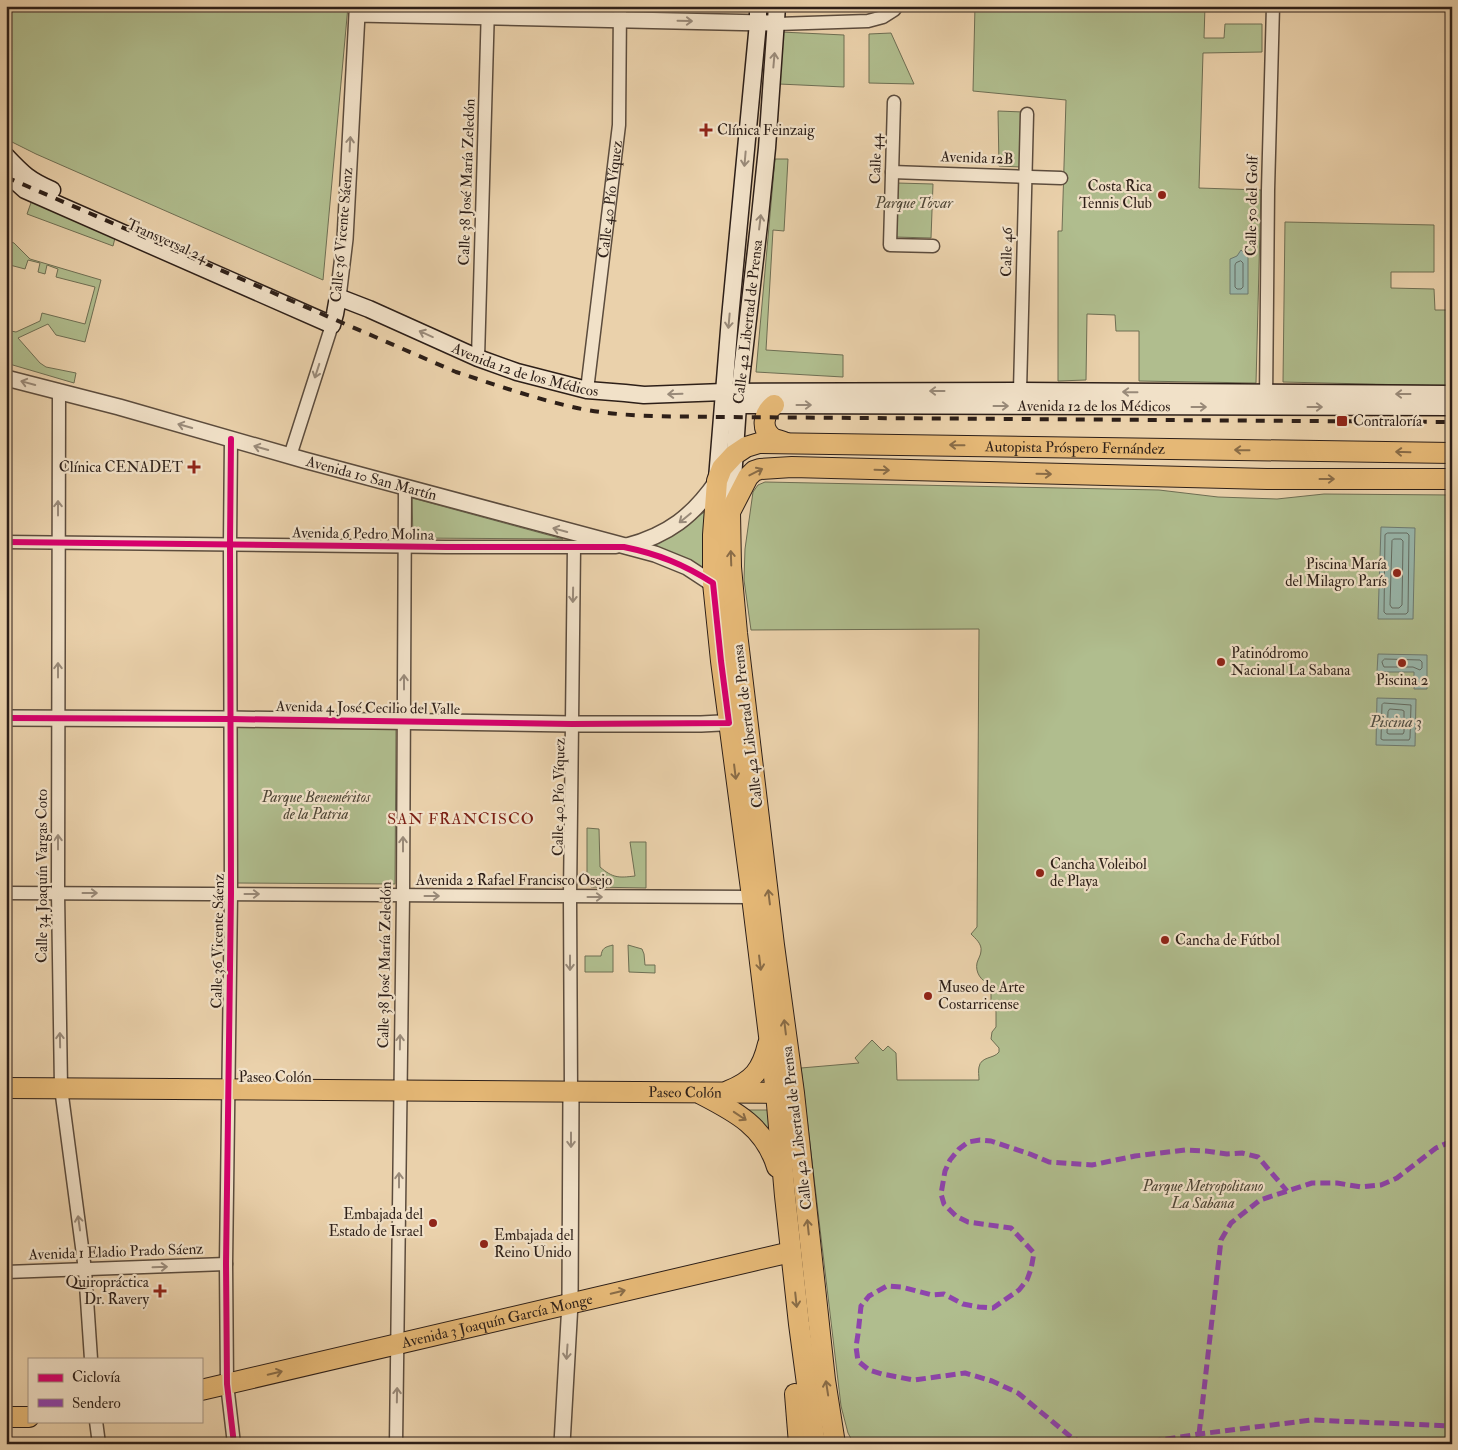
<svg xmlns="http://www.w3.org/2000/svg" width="1458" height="1450" viewBox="0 0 1458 1450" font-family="'IM FELL Double Pica',serif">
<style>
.green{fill:#b0bd8e;stroke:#6e6e53}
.water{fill:#98b7ac;stroke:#6d7a71}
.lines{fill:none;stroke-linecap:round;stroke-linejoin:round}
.shore{stroke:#626b62;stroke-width:1}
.minor-casing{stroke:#5c4c3d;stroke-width:15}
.tertiary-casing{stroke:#5c4c3d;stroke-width:18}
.secondary-casing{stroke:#2d1f18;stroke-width:19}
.trunk-casing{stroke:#2d1f18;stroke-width:22}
.minor{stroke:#f1e1c8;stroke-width:12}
.tertiary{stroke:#f1e1c8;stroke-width:15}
.secondary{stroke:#f1e1c8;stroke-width:16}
.trunk{stroke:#e5b876;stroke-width:20}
.rail{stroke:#2d1f18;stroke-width:4;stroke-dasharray:9 9;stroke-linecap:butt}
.quiet{stroke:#8e44ad;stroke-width:5;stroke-dasharray:10 5;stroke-linecap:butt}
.cycleway-casing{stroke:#f1e1c8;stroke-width:9}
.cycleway{stroke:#d6006c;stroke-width:6}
.oneway{stroke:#998a79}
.oneway2{stroke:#896c47}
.poi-dot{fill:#8f2418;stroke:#f1e1c8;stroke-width:2}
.labels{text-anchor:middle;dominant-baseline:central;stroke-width:4.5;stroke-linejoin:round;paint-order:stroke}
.poi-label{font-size:15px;fill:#2d1f18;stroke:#f1e1c8;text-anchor:start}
.street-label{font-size:15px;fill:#2d1f18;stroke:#f1e1c8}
.park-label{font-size:15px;font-style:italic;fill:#4e4636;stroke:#f1e1c8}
.water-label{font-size:16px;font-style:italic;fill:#4d4d44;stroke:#f1e1c8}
.neighbourhood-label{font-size:16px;letter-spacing:1px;fill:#7a1f14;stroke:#f1e1c8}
</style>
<rect width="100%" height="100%" fill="#ead1ab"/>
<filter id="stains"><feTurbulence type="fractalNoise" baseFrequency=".004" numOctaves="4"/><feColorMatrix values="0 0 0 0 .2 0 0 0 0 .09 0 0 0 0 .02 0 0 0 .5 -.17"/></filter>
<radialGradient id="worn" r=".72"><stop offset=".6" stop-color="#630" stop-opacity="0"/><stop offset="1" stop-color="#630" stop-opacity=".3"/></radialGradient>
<g class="green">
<polygon points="6,6 348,6 323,280 36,154 6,139"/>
<polygon points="975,6 1205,6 1204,38 1224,38 1225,24 1262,24 1262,52 1203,53 1199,188 1261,190 1256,383 1139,381 1139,331 1116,331 1115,315 1087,314 1086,380 1058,381 1058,231 1062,231 1066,100 973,91"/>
<polygon points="781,32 844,35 844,87 779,84"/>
<polygon points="891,33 914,84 869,83 869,34"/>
<polygon points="998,111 1023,112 1021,167 999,166"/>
<polygon points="775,159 788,159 784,231 773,230 766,350 843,355 843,377 756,372"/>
<polygon points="897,183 933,184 931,238 895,237"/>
<polygon points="33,197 116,234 113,246 27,214"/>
<polygon points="1285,222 1434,225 1434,272 1391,272 1391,288 1434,289 1435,310 1452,310 1452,386 1283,382"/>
<polygon points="6,240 14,243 30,259 101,280 85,342 56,335 48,324 18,338 40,363 46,367 76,373 74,383 6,363 6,330 16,332 40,321 42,313 85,324 95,287 56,277 58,269 47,265 45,274 38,272 40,263 28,260 25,269 6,264"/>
<path d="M 765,482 L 1159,490 L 1218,497 L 1277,499 L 1324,494 L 1452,495 L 1452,1444 L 854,1444 L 848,1433 L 841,1406 L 801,1068 L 859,1063 L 855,1058 L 872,1040 L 883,1051 L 888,1046 L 896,1053 L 897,1080 L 979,1080 C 979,1076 978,1071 979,1067 C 981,1056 994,1059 999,1052 L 999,1048 L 991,1039 L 992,1032 L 996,1027 L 996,1008 L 991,1005 L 991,984 C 981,982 975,972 977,963 C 978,959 981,955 981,951 C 982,944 976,939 971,934 L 977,927 L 979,629 L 751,630 L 744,580 L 745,549 L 753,492 L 758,485 Z"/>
<polygon points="412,498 563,539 413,538"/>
<polygon points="707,510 703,567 645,547 679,531"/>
<polygon points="237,727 396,728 395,884 236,883"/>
<path d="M 587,828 L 599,829 L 600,867 C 613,878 618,878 635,876 L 630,842 L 646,842 L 646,888 L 591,887 L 587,879 Z"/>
<path d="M 613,945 L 613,972 L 585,972 L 585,956 L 601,956 C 602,948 605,947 613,945 Z"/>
<polygon points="628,945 642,949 644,954 645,965 655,965 655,973 629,972"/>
<polygon points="742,1110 770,1110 773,1135"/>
</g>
<g class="water">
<polygon points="1066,6 1103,6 1103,10 1066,9"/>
<polygon points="1241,250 1248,257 1248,294 1230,294 1230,259 1237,256"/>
<polygon points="1381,527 1415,528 1413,619 1378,619"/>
<polygon points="1378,654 1427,655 1427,689 1414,689 1414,672 1377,672"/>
<polygon points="1377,698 1416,699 1415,746 1376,745"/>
</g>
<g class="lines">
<g class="shore">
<polygon points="1241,261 1243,263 1243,287 1241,289 1237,289 1235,287 1235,265 1236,263"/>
<polygon points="1388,533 1407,533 1409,535 1408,612 1406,614 1386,614 1384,612 1385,535"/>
<polygon points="1394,539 1401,539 1403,541 1402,605 1399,608 1392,608 1390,605 1392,541"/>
<polygon points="1385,659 1420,660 1422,662 1422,668 1420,670 1413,667 1384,667 1383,665 1382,662"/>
<polygon points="1384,703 1411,705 1410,738 1409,740 1383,740 1381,739 1382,705"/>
<polygon points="1390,709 1402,710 1404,711 1404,732 1403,734 1389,734 1387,733 1388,712"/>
</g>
<defs>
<g id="minor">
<polyline points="777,24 868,21 883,17 894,10 897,6"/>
<polyline points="894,102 890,245 933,246"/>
<polyline points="892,172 1061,178"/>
<polyline points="478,358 488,6"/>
<path id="s1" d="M 587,390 L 619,125 L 620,6"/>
<polyline points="1020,391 1027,114"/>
<polyline points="59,392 58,893 61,1088 85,1270 91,1359"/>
<polyline points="1266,402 1268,190 1273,6"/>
<polyline points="231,439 230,544 231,894 226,1264 227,1384 234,1444"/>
<polyline points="290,456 332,325"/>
<polyline points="6,542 446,547 616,547"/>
<polyline points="6,893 752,897"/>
<polyline points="571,1092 570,897 574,547"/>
<polyline points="6,1272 226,1264"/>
<polyline points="96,1421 99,1444"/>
<polyline points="396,1444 403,895 405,488"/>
</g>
<g id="tertiary">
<polyline points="338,297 345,239 357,14 769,23"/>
<path id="s2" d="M 6,378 L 119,407 L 304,460 L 655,554 L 687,567 L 719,588"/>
<path d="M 627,546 C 668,535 693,516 717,481"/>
<polyline points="6,718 230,719 572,724 701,724 740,722"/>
<polyline points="562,1444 570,1303 571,1092"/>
</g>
<g id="secondary">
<path d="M 6,156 C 23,174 29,180 52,190"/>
<path id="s3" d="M 6,173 L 25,190 L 332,325 L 335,314 L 338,297 L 369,309 L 478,358 L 517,372 L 587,390 L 625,393 L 644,395 L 724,392 L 1020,391 L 1452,394"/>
<path id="s4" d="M 738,405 L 1452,407"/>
<polyline points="717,479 730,318 758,23 758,6"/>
<path id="s5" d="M 731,509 L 738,405 L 760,216 L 767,148 L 777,6"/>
</g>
<g id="trunk">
<path d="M 774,405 C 763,414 760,430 774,439 C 778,440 783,441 786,443"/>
<path id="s6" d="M 6,1088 L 789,1093"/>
<path d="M 728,1091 C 753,1081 762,1070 768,1044"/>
<path d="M 701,1094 C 736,1112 765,1127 777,1167"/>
<path id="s7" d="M 201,1390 L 791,1252"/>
<polyline points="795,1394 799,1444"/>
<polyline points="6,1417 29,1417"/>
<path id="s8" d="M 815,1444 L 799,1324 L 785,1196 L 776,1093 L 752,897 L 721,661 L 713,583 L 713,535 L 717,481 L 722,468 L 734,455 L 746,447 L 759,443 L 1452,453"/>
<polyline points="835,1444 825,1380 794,1093 774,945 737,633 731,567 730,512 748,477 754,471 760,469 792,467 1267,479 1452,479"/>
</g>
</defs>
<use href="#minor" class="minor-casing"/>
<use href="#tertiary" class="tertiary-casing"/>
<use href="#secondary" class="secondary-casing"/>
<use href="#trunk" class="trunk-casing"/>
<use href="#minor" class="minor"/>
<use href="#tertiary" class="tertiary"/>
<use href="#secondary" class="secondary"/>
<use href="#trunk" class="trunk"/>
<path class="rail" d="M 6,177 L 456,372 C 496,385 536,399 577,408 C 624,418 674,416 722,417 L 1452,422"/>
<g class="quiet">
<polyline points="1199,1434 1221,1240 1231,1223 1260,1200 1312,1183 1337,1183 1361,1187 1381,1185 1397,1178 1436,1148 1452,1141"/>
<polyline points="1084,1444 1071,1437 1018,1393 992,1381 965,1373 914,1380 882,1374 869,1370 858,1361 856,1347 858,1334 861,1306 869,1296 887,1286 901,1287 932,1295 944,1294 963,1304 979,1307 993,1308 1019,1290 1027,1280 1031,1269 1034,1253 1011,1228 968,1222 956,1216 944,1204 941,1194 945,1171 950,1160 959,1149 968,1142 980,1140 991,1141 1030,1154 1049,1162 1092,1165 1135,1156 1185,1150 1206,1151 1227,1154 1242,1153 1258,1157 1287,1191"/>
<polyline points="1136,1444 1199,1434 1312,1420 1452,1426"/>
</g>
<defs>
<g id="cycleway">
<polyline points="231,439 230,544 231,894 226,1264 227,1384 234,1444"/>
<path d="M 6,542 L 446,547 L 624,547 C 658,554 683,564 713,583 L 721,661 L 729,723 L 572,724 L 230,719 L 6,718"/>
</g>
</defs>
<use href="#cycleway" class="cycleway-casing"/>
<use href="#cycleway" class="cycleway"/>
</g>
<defs><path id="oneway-shaft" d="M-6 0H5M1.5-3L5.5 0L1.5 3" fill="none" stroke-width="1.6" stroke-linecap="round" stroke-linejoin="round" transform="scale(1.25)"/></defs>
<g class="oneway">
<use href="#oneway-shaft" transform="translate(685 21) rotate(1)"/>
<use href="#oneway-shaft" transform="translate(774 60) rotate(-85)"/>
<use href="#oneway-shaft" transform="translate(350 144) rotate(-87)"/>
<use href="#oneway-shaft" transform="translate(745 159) rotate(95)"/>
<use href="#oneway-shaft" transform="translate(760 222) rotate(-83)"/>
<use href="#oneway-shaft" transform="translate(729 321) rotate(95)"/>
<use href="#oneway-shaft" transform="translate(426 334) rotate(-156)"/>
<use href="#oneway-shaft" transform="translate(317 371) rotate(108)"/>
<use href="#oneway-shaft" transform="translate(28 383) rotate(-165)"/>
<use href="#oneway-shaft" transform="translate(937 391) rotate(180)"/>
<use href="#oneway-shaft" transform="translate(1130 392) rotate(-179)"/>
<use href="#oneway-shaft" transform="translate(675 394) rotate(178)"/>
<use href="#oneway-shaft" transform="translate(1403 394) rotate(-180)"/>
<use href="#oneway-shaft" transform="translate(804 405)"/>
<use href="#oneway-shaft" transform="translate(1001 406)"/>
<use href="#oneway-shaft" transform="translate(1199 407)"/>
<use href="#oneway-shaft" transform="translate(1315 407)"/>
<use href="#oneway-shaft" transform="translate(185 426) rotate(-164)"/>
<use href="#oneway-shaft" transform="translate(261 448) rotate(-164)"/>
<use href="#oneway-shaft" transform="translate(58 508) rotate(-90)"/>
<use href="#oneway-shaft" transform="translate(685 518) rotate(141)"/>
<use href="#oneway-shaft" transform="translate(560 530) rotate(-165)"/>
<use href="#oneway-shaft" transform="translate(573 595) rotate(91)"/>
<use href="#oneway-shaft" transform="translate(58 670) rotate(-90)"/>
<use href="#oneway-shaft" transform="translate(404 682) rotate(-90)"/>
<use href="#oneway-shaft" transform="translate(58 842) rotate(-90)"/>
<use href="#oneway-shaft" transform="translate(403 844) rotate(-90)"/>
<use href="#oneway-shaft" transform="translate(90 893)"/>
<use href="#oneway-shaft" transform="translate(252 894)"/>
<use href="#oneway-shaft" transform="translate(432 896)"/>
<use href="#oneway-shaft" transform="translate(595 897)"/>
<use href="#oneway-shaft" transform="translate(570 963) rotate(90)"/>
<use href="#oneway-shaft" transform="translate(60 1040) rotate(-91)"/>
<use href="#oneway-shaft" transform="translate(400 1042) rotate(-89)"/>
<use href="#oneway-shaft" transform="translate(571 1140) rotate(90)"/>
<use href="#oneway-shaft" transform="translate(399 1180) rotate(-90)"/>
<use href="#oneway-shaft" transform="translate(79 1223) rotate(-98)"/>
<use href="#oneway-shaft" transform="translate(160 1267) rotate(-2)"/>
<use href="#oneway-shaft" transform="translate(567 1352) rotate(94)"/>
<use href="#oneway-shaft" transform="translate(397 1395) rotate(-89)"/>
</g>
<g class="oneway2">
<use href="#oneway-shaft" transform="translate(957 445) rotate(-179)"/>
<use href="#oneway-shaft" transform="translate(1242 450) rotate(-179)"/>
<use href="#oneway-shaft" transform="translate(1403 452) rotate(-178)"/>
<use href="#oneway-shaft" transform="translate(882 470) rotate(2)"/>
<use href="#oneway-shaft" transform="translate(756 472) rotate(-27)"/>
<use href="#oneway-shaft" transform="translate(1044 474) rotate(1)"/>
<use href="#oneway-shaft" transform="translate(1327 479)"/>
<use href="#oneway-shaft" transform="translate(731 558) rotate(-92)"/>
<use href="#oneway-shaft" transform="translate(735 772) rotate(83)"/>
<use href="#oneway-shaft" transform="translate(769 897) rotate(-97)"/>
<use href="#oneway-shaft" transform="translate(760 963) rotate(83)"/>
<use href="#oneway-shaft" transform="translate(785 1027) rotate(-97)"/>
<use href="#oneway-shaft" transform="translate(740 1116) rotate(34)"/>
<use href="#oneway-shaft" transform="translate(808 1227) rotate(-96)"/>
<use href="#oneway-shaft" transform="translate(618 1292) rotate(-13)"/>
<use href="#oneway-shaft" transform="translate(796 1300) rotate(84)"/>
<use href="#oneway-shaft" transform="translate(275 1373) rotate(-13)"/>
<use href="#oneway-shaft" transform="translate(827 1388) rotate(-99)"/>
</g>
<g class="poi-dot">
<path d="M703.5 122.5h5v5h5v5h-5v5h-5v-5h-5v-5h5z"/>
<circle cx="1162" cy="195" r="5"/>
<rect x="1336" y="415" width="12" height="12" rx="2.5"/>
<path d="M191.5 459.5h5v5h5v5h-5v5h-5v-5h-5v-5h5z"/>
<circle cx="1397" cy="573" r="5"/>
<circle cx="1221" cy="662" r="5"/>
<circle cx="1402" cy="663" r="5"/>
<circle cx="1040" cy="873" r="5"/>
<circle cx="1165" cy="940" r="5"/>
<circle cx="928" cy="996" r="5"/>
<circle cx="433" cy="1223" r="5"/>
<circle cx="484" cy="1244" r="5"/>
<path d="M157.5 1283.5h5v5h5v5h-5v5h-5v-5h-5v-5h5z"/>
</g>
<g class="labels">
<g class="poi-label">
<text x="717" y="130">Clínica Feinzaig</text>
<text x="1152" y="186" text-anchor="end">Costa Rica<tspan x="1152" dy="17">Tennis Club</tspan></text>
<text x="1353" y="421">Contraloría</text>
<text x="183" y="467" text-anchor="end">Clínica CENADET</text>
<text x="1387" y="564" text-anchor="end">Piscina María<tspan x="1387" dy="17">del Milagro París</tspan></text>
<text x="1231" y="653">Patinódromo<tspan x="1231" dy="17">Nacional La Sabana</tspan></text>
<text x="1402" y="680" text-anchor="middle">Piscina 2</text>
<text x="1050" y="864">Cancha Voleibol<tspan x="1050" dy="17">de Playa</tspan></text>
<text x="1175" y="940">Cancha de Fútbol</text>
<text x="938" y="987">Museo de Arte<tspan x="938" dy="17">Costarricense</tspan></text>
<text x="423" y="1214" text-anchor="end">Embajada del<tspan x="423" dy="17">Estado de Israel</tspan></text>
<text x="494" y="1235">Embajada del<tspan x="494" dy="17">Reino Unido</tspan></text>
<text x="149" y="1282" text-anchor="end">Quiropráctica<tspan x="149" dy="17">Dr. Ravery</tspan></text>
</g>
<g class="street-label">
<text transform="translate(977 158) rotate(2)">Avenida 12B</text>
<text transform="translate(876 159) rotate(-89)">Calle 44</text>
<text transform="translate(467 182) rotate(-88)">Calle 38 José María Zeledón</text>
<text stroke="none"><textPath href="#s1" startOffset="192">Calle 40 Pío Víquez</textPath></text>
<text transform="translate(1252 206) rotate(-89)">Calle 50 del Golf</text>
<text transform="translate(342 235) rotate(-85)">Calle 36 Vicente Sáenz</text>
<text transform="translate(167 241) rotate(24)">Transversal 24</text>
<text transform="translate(1007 252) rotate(-89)">Calle 46</text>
<text stroke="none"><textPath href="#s5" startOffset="188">Calle 42 Libertad de Prensa</textPath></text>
<text stroke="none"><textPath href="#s3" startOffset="591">Avenida 12 de los Médicos</textPath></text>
<text stroke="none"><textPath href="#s4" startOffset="356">Avenida 12 de los Médicos</textPath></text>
<text stroke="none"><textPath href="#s8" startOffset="1345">Autopista Próspero Fernández</textPath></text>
<text stroke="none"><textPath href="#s2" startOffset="379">Avenida 10 San Martín</textPath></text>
<text transform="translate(363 534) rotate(1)">Avenida 6 Pedro Molina</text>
<text transform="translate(368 708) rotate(1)">Avenida 4 José Cecilio del Valle</text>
<text transform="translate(748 726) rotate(-97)">Calle 42 Libertad de Prensa</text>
<text transform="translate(559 797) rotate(-89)">Calle 40 Pío Víquez</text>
<text transform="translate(42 876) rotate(-90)">Calle 34 Joaquín Vargas Coto</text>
<text x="514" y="880">Avenida 2 Rafael Francisco Osejo</text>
<text transform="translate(218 941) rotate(-89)">Calle 36 Vicente Sáenz</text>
<text transform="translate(385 965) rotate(-89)">Calle 38 José María Zeledón</text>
<text x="275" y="1077">Paseo Colón</text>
<text stroke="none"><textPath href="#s6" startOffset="679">Paseo Colón</textPath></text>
<text transform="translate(797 1128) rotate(-97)">Calle 42 Libertad de Prensa</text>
<text transform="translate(116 1252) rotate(-2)">Avenida 1 Eladio Prado Sáenz</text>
<text stroke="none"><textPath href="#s7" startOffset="304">Avenida 3 Joaquín García Monge</textPath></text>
</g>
<g class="park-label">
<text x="914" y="203">Parque Tovar</text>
<text x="316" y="797">Parque Beneméritos<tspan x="316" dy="17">de la Patria</tspan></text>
<text x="1203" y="1186">Parque Metropolitano<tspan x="1203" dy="17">La Sabana</tspan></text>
</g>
<g class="water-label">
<text x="1396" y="722">Piscina 3</text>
</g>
<g class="neighbourhood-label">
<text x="461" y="819">SAN FRANCISCO</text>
</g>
</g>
<rect width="1458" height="1450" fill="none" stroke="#ead1ab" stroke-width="25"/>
<rect x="8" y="8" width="1443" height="1435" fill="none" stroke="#2d1f18" stroke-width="2.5"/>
<rect x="12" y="12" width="1433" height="1425" fill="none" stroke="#2d1f18"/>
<rect x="28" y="1358" width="175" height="65" fill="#f1e1c8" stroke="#a39382"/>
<rect x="38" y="1374" width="25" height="8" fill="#d6006c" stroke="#a39382"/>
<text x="72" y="1382" font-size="15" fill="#2d1f18">Ciclovía</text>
<rect x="38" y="1399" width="25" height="8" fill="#8e44ad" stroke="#a39382"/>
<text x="72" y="1408" font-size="15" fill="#2d1f18">Sendero</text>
<rect width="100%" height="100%" filter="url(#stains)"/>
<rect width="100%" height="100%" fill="url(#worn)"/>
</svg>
